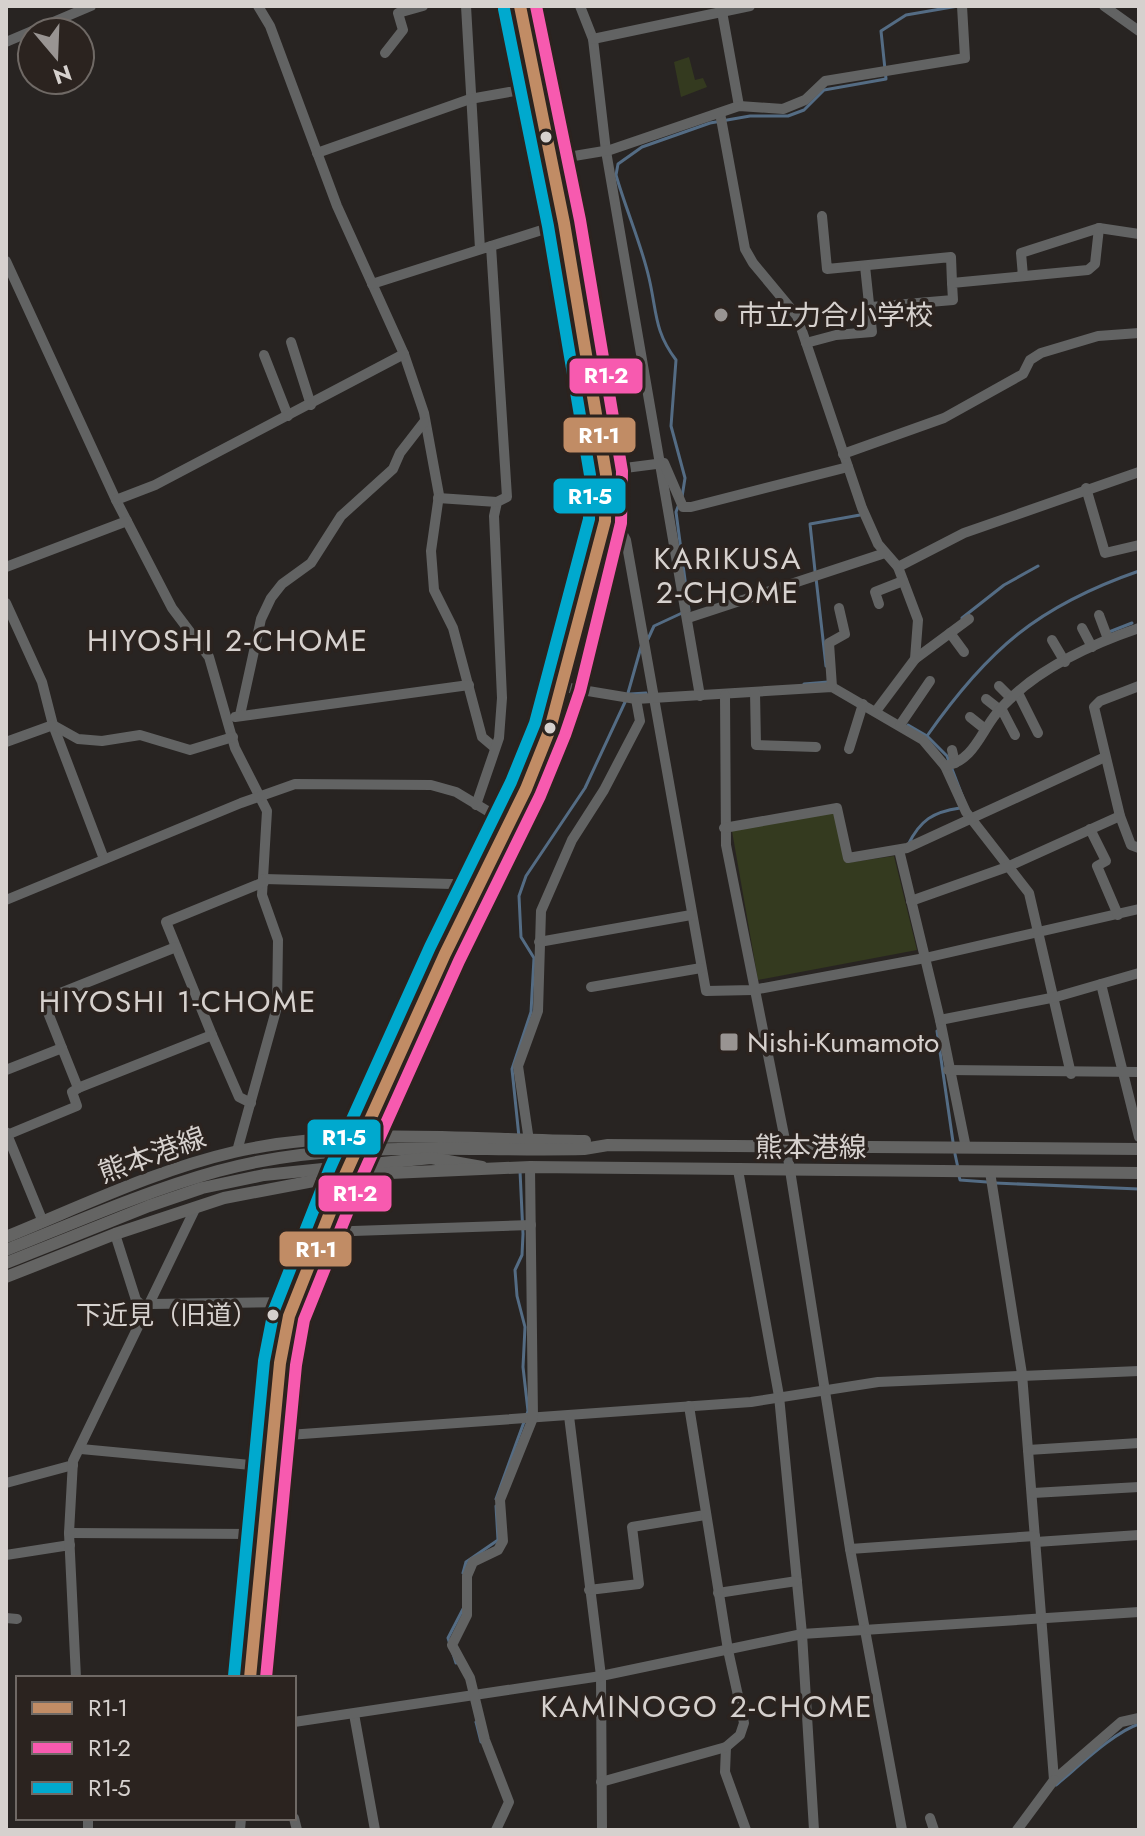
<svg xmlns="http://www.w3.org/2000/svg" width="1145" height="1836" viewBox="0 0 1145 1836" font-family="Jost,'Noto Sans JP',sans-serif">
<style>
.green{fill:#343a1f}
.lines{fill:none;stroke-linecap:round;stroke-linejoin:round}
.stream{stroke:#546c84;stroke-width:3}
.minor{stroke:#626363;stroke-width:10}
.major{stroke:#646463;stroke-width:12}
.bus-1-casing{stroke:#2b231f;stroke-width:18}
.bus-2-casing{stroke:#2b231f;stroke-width:18}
.bus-3-casing{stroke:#2b231f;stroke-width:18}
.bus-1{stroke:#c18c65;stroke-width:12}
.bus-2{stroke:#f75aaf;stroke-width:12}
.bus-3{stroke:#00a9ce;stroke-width:12}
.bus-dot{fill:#d6d1ce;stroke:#2b231f;stroke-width:3}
.poi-dot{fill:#999492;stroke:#2b231f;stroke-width:3}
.labels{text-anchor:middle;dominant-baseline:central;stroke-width:7;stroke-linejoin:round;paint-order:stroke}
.bus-label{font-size:26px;fill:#d6d1ce;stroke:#2b231f;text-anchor:end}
.poi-label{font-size:28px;fill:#d6d1ce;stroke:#2b231f;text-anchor:start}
.street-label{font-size:28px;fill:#d6d1ce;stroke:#2b231f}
.neighbourhood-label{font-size:30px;letter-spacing:2px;fill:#d6d1ce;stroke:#2b231f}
.line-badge{stroke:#2b231f;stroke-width:3}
.badge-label{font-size:22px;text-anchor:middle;font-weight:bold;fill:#fff}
</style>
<rect width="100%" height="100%" fill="#282422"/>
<g class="green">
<polygon points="689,57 695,80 703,78 707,87 681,97 674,62"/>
<polygon points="835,811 846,863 894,856 917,950 758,980 732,831"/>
</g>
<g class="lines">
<g class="stream">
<path d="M 682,497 L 685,478 L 671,426 L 676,360 C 654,331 657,312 649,278 C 641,243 626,210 616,175 L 618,164 L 642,147 L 710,123 L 750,116 L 788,116 L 804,110 L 824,90 L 886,79 L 881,31 L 906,15 L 958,6"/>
<polyline points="679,504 676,512 689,610"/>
<polyline points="815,571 810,524 860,515"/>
<polyline points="816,578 826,666"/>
<polyline points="962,618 1004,585 1038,566"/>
<polyline points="1109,632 1132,623"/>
<polyline points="648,639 654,626 682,613"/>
<polyline points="804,684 828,682"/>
<polyline points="628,693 641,647"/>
<polyline points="630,694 646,693"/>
<polyline points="908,725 927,736"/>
<path d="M 965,803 L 947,756 L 927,736 C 988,649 1038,606 1139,571"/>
<path d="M 908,845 C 920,820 933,812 960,808"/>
<polyline points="937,1031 953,1142"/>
<polyline points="519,1137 512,1069 531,1012 534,958 521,937 519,896 526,876 585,788 626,700"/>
<polyline points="955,1154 958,1168"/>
<polyline points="959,1176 960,1180 987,1182"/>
<polyline points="995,1183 1139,1189"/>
<polyline points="496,1499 528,1411 523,1367 525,1327 517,1296 515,1270 522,1255 523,1234 520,1171"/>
<polyline points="463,1573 466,1562 498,1540 496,1506"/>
<polyline points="456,1663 448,1638 463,1609"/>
<polyline points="476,1722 481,1742"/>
<path d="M 1056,1785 C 1078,1767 1114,1732 1139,1724"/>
</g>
<g class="minor">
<polyline points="258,6 270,26 337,206 404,354 424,413 439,495 431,551 434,590 453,628 482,737 495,748"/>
<polyline points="466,6 480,249"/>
<polyline points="580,6 593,39 606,151 700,696"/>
<polyline points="721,6 739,106"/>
<polyline points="1104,6 1139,31"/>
<polyline points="593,39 750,6"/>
<polyline points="6,42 91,6"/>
<polyline points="385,53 403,30 398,13 423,6"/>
<polyline points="720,113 745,249 753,263 797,316 862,508 878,544 898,567 918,620 915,659 876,711"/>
<polyline points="317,153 470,99 538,87"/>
<polyline points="550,160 610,150 739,106 783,109 805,100 825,81 965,58 962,6"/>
<polyline points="822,216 827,269 951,257 952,283"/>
<polyline points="491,246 564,223"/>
<polyline points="6,261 116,500 172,608 209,657 235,748 267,811 262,895 278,940 277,1007 237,1151"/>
<polyline points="1023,276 1021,253 1099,228 1139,234"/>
<polyline points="372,284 491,246 507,497 497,502 494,516 502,698 499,738 476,805"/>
<polyline points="871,307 953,300 952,283 1088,270 1095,264 1099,228"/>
<polyline points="291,342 311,405"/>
<polyline points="806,343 836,335 872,332 865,266"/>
<polyline points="264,355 288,416"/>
<polyline points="843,454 944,418 1023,374 1030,360 1041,353 1098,336 1139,333"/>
<polyline points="625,468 664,463 683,507 691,507 848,467"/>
<polyline points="1086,488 1105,553 1139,545"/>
<polyline points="438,498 497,502"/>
<polyline points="116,500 155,485 404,354"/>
<polyline points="605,521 618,525 626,540 706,991 753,990 925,958 1139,909"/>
<polyline points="6,567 127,521"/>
<polyline points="898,567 964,533 1139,472"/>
<polyline points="6,603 42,682 53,725 104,859"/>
<polyline points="879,604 875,592 903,581"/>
<polyline points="1099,615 1108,639"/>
<polyline points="688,618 885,553"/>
<polyline points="1082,628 1092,647"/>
<polyline points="950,633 964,652"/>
<polyline points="1052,640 1065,662"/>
<polyline points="915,659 969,619"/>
<polyline points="999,686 1011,698"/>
<polyline points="1139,686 1100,701 1094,707 1120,816 1131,845 1139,848"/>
<polyline points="564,687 636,699 832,687 923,740 945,766 966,812 1029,893 1071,1074"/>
<polyline points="832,687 829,643 845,634 839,608"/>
<polyline points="755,692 756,745 816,747"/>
<polyline points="1018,693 1038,733"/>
<polyline points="725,695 726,845 786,1145 850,1549 902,1830"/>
<polyline points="986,699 1000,710"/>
<polyline points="1001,708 1015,735"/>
<polyline points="240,715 261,619 271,598 282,584 311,563 341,516 393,469 400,453 424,422"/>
<polyline points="235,717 469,685"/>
<polyline points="970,717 985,729"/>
<polyline points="900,725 930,681"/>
<polyline points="6,742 53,725 78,739 102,741 140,735 190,750 233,737"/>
<polyline points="849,749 863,704"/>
<polyline points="952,750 955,763"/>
<path d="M 945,766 C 973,761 980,734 996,714 C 1030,672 1089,645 1139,628"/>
<polyline points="724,828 837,808 848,858 907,848 1105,757"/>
<polyline points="1090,829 1106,861 1097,866 1118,915"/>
<polyline points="899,850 940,1020 966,1148"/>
<polyline points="264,879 452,884 473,895"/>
<polyline points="6,900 241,803 295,784 431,785 456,792 509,824"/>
<polyline points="911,901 1007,867 1120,816"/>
<polyline points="539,942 691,915"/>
<polyline points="1101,984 1139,1137"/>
<polyline points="591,987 701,968"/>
<polyline points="940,1020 1056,997 1139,973"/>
<polyline points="212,1035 166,922 264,882"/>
<polyline points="62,1048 43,1000 176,947"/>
<polyline points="6,1070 62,1048 78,1088 212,1035 239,1097 251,1103"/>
<polyline points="948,1070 1139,1072"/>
<polyline points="6,1132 43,1222"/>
<polyline points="7,1135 77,1106 72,1092 80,1087"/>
<polyline points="529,1141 518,1066 538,1011 541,911 572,840 604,790 640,721 636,699"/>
<polyline points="738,1170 779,1396 802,1634 814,1830"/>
<polyline points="990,1172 1022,1374 1054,1780 1121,1722 1139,1718"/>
<polyline points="323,1232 531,1225"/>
<polyline points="115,1234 136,1300 146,1309"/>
<polyline points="151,1304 294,1302"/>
<polyline points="569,1416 601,1676 602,1830"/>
<polyline points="274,1436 751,1402 878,1382 1139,1371"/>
<polyline points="81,1449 272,1467"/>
<polyline points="1028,1450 1139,1443"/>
<polyline points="6,1483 73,1465"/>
<polyline points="1033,1493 1139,1487"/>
<polyline points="69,1533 266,1534"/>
<polyline points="1036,1542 1139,1535"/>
<polyline points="850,1549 1035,1536"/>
<polyline points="6,1555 70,1545"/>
<polyline points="589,1590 639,1584 632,1527 705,1515"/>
<polyline points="718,1593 797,1581"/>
<polyline points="6,1618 17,1619"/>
<polyline points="76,1678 69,1533 73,1461 196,1207"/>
<polyline points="250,1678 280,1363 289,1316 345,1175 445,954 526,789 550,729 564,687 605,521 606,474 564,223 520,6"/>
<polyline points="354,1714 375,1830"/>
<polyline points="294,1722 601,1676 802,1634 1139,1612"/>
<polyline points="726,1747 725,1772 746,1830"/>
<polyline points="601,1782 726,1747 740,1735 744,1723 728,1650 689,1406"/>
<polyline points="88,1818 88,1830"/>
<polyline points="294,1818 297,1830"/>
<polyline points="930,1818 934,1830"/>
<polyline points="240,1830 241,1818"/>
<polyline points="496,1830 509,1802 485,1740 470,1678 452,1645 467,1615 467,1576 473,1562 498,1550 503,1541 500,1500 533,1418 530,1167"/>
<polyline points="1017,1830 1054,1780"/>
</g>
<g class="major">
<path d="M 6,1237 C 80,1207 156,1170 234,1152 C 348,1126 470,1140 585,1141"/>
<path d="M 6,1250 C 76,1222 146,1191 218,1171 C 336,1138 463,1152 584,1149 L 608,1145 L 1139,1149"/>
<polyline points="6,1263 149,1206 202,1188 264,1175 431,1158 482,1167"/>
<polyline points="6,1277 115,1234 224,1198 345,1175 530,1167 1139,1173"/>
</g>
<defs>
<polyline id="bus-1" points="250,1678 280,1363 289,1316 345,1175 445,954 526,789 550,729 605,521 606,474 564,223 520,6"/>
<polyline id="bus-2" points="266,1678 296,1365 304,1320 360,1181 459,961 540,796 565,735 580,691 621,523 622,471 580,220 536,6"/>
<polyline id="bus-3" points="234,1676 264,1361 274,1310 330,1168 430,947 511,782 535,723 589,519 590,475 548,226 504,9"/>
</defs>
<use href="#bus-1" class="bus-1-casing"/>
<use href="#bus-2" class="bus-2-casing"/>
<use href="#bus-3" class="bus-3-casing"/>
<use href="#bus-1" class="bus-1"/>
<use href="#bus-2" class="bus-2"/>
<use href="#bus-3" class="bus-3"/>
</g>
<g class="bus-dot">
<circle cx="546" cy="137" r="7"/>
<circle cx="550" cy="728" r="7"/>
<circle cx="273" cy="1315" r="7"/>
</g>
<g class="poi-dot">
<circle cx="721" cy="315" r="8"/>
<rect x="719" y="1032" width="20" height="20" rx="4"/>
</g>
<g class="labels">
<g class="bus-label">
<text x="258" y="1315">下近見（旧道）</text>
</g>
<g class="poi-label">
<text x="737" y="315">市立力合小学校</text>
<text x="747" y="1042">Nishi-Kumamoto</text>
</g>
<g class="street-label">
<text x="811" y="1147">熊本港線</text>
<text transform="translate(152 1155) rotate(-20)">熊本港線</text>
</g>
<g class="neighbourhood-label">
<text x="728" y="558">KARIKUSA<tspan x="728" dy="34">2-CHOME</tspan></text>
<text x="228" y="640">HIYOSHI 2-CHOME</text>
<text x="178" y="1001">HIYOSHI 1-CHOME</text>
<text x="707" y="1706">KAMINOGO 2-CHOME</text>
</g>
</g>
<g class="line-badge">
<rect x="568" y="357" width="76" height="38" rx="8" fill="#f75aaf"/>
<rect x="562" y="416" width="75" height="38" rx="8" fill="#c18c65"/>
<rect x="552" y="477" width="75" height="38" rx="8" fill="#00a9ce"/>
<rect x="306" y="1118" width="76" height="38" rx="8" fill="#00a9ce"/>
<rect x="317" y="1174" width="76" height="39" rx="8" fill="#f75aaf"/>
<rect x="278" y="1230" width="75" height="38" rx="8" fill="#c18c65"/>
</g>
<g class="badge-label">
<text x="606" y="383">R1-2</text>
<text x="599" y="443">R1-1</text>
<text x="590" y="504">R1-5</text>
<text x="344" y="1145">R1-5</text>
<text x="355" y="1201">R1-2</text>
<text x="316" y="1257">R1-1</text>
</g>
<rect width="1145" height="1836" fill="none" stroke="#d6d1ce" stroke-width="16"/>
<rect x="16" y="1676" width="280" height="144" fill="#2b231f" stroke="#6f6965" stroke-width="2"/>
<rect x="32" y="1702" width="40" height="12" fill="#c18c65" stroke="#6f6965" stroke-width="2"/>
<text x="88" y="1716" font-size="24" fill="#d6d1ce">R1-1</text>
<rect x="32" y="1742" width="40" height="12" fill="#f75aaf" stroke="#6f6965" stroke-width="2"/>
<text x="88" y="1756" font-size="24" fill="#d6d1ce">R1-2</text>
<rect x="32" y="1782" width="40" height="12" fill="#00a9ce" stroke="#6f6965" stroke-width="2"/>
<text x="88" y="1796" font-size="24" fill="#d6d1ce">R1-5</text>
<g transform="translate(56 56) rotate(161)"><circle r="38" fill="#2b231f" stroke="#6f6965" stroke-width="2"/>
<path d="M0-6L14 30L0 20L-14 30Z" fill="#999492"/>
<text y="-12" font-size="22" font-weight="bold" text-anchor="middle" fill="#d6d1ce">N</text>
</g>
</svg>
